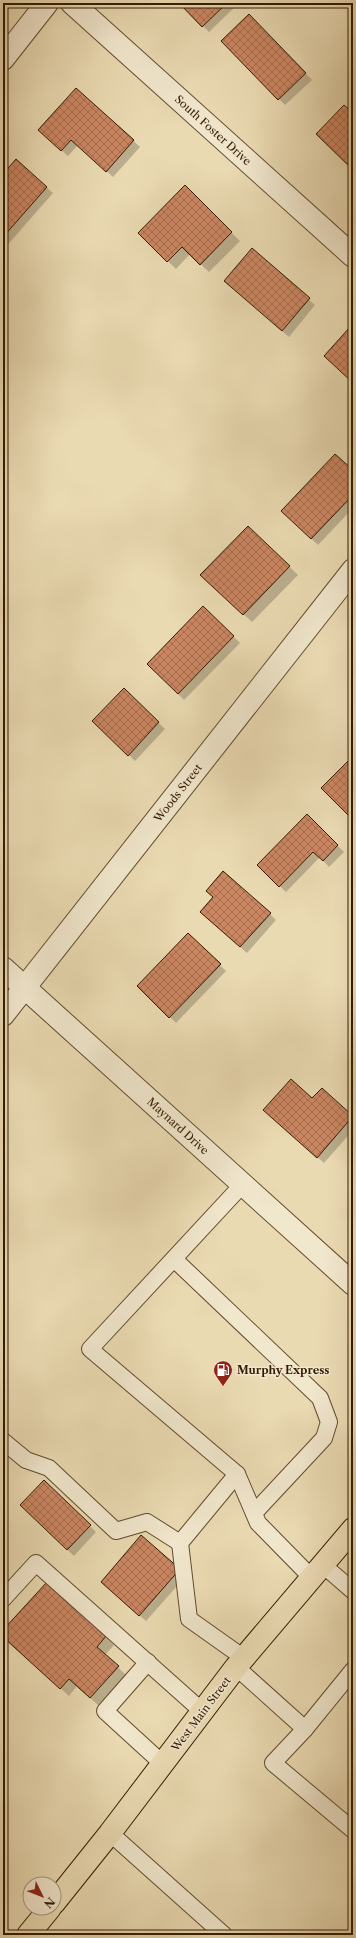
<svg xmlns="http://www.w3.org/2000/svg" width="356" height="1938" viewBox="0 0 356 1938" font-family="'Libre Caslon Text',serif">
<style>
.shadow{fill:#0003}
.building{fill:url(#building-cross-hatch);stroke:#331a00}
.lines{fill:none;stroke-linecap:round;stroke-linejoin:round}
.service-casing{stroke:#614a2c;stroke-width:18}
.minor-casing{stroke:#614a2c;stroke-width:24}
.primary-casing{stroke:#331a00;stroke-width:24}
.service{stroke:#f1e7cd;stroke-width:16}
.minor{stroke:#f1e7cd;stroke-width:22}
.primary{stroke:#eadab2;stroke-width:22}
.labels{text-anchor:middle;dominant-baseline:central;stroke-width:3;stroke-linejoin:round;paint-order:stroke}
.street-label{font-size:11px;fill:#331a00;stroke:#f1e7cd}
.poi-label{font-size:11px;font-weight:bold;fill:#331a00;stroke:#f1e7cd;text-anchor:start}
</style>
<defs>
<pattern id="building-cross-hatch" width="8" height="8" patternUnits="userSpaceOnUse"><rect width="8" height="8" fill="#cb8662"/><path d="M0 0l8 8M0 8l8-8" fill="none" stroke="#a56d4e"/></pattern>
</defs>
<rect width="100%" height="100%" fill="#eadab2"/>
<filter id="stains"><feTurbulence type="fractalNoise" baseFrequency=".005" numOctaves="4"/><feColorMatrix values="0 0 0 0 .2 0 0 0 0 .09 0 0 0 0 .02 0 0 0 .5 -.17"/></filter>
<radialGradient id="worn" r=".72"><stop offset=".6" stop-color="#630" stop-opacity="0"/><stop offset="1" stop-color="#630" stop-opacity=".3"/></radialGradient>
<g class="shadow">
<polygon points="180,3 233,3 236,6 209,32"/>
<polygon points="249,15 312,80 285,105 222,41"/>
<polygon points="76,89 140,147 113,177 78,145 68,156 45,136"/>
<polygon points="3,175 46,187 53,193 3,250"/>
<polygon points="185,187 240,241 209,272 190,254 176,269 139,233"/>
<polygon points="252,250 315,305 289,337 225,281"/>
<polygon points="353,472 353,508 318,545 282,511"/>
<polygon points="248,527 298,575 252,622 210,583"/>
<polygon points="203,607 240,643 184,700 148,664"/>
<polygon points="124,690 165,729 135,761 94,721"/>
<polygon points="353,757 353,818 350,815"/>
<polygon points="307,816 344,852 329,867 320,857 286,892 258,865"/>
<polygon points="270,914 276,920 247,953 207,918"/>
<polygon points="188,934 226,971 176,1023 138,986"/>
<polygon points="322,1090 353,1118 353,1130 324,1163 271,1116 312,1100"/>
<polygon points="44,1481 96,1532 74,1556 21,1505"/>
<polygon points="141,1537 186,1576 146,1621 108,1588"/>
<polygon points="47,1583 114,1645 105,1655 126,1675 98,1705 77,1686 69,1696 3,1636 3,1632"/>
</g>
<g class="building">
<polygon points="179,3 227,3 202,27"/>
<polygon points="249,14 306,73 278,100 221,41"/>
<polygon points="76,88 134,140 106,172 71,140 61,151 38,130"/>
<polygon points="344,105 353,113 353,170 316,134"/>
<polygon points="16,159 47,187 3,237 3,174"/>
<polygon points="185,185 232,232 200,265 182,247 167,262 138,233"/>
<polygon points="252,248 310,298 282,331 224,281"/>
<polygon points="350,327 353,330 353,383 324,356"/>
<polygon points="335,454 353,470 353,495 311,539 281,511"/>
<polygon points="248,526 290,566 243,615 200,575"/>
<polygon points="203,606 234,636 178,694 147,664"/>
<polygon points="124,688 159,722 128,756 92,721"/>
<polygon points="353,756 353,812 349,816 321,788"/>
<polygon points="307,814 338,845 323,861 313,852 279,887 257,865"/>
<polygon points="223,871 271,913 240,947 200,912 213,897 206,891"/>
<polygon points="188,933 221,964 169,1018 137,986"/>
<polygon points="291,1079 312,1098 322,1088 353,1116 317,1158 263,1110"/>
<polygon points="44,1480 91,1525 67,1550 20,1505"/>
<polygon points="141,1535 180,1569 139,1616 101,1582"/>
<polygon points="47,1582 106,1636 97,1647 119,1666 90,1698 69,1679 60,1689 3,1637 3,1630"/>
</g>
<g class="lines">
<defs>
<g id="service">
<polyline points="243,1184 90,1349 237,1474 258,1523 312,1578"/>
<polyline points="174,1259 320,1398 329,1422 324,1438 254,1513"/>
<polyline points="3,1441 26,1460 49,1468 116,1531 147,1522 180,1543"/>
<polyline points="237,1474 180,1543 189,1619 244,1658"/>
<polyline points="323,1565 353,1591"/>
<polyline points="3,1599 36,1563 203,1712"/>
<polyline points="148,1662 105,1711 163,1764"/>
<polyline points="236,1667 305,1729"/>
<polyline points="353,1670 305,1729 273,1763 353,1830"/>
<polyline points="110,1833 224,1935"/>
</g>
<g id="minor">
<polyline points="72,3 353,256"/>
<polyline points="3,59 47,3"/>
<polyline points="3,968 353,1284"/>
<polyline points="3,1015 353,570"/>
</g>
<g id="primary">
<polyline points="54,1903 110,1833 236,1667 353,1529"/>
<polyline points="28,1935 50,1908"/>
</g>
</defs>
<use href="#service" class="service-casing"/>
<use href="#minor" class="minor-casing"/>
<use href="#primary" class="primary-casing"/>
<use href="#service" class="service"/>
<use href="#minor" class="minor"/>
<use href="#primary" class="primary"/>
</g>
<defs>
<symbol id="fuel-pin" viewBox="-11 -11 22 30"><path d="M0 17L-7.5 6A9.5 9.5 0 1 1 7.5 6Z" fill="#8f2418" stroke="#f1e7cd"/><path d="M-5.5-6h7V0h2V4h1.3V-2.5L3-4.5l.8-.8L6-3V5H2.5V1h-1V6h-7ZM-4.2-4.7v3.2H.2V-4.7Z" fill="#fff"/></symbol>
</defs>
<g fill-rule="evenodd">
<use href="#fuel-pin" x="212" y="1359" width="22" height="30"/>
</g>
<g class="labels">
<g class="street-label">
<text transform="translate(213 130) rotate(42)">South Foster Drive</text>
<text transform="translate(178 793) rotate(-52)">Woods Street</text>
<text transform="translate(178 1126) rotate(42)">Maynard Drive</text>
<text transform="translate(201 1714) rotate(-53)">West Main Street</text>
</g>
<g class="poi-label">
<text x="237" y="1370">Murphy Express</text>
</g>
</g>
<rect width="356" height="1938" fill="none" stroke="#eadab2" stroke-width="16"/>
<rect x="4" y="4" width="348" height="1930" fill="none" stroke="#331a00" stroke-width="2"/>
<rect x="8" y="8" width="340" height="1922" fill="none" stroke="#331a00"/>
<g transform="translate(42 1896) rotate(133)"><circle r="19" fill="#f1e7cd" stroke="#a5957b"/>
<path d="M0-3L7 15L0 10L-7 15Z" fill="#8f2418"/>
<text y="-6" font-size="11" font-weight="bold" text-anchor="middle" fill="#331a00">N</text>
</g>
<rect width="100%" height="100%" filter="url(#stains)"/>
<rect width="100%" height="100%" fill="url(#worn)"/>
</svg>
